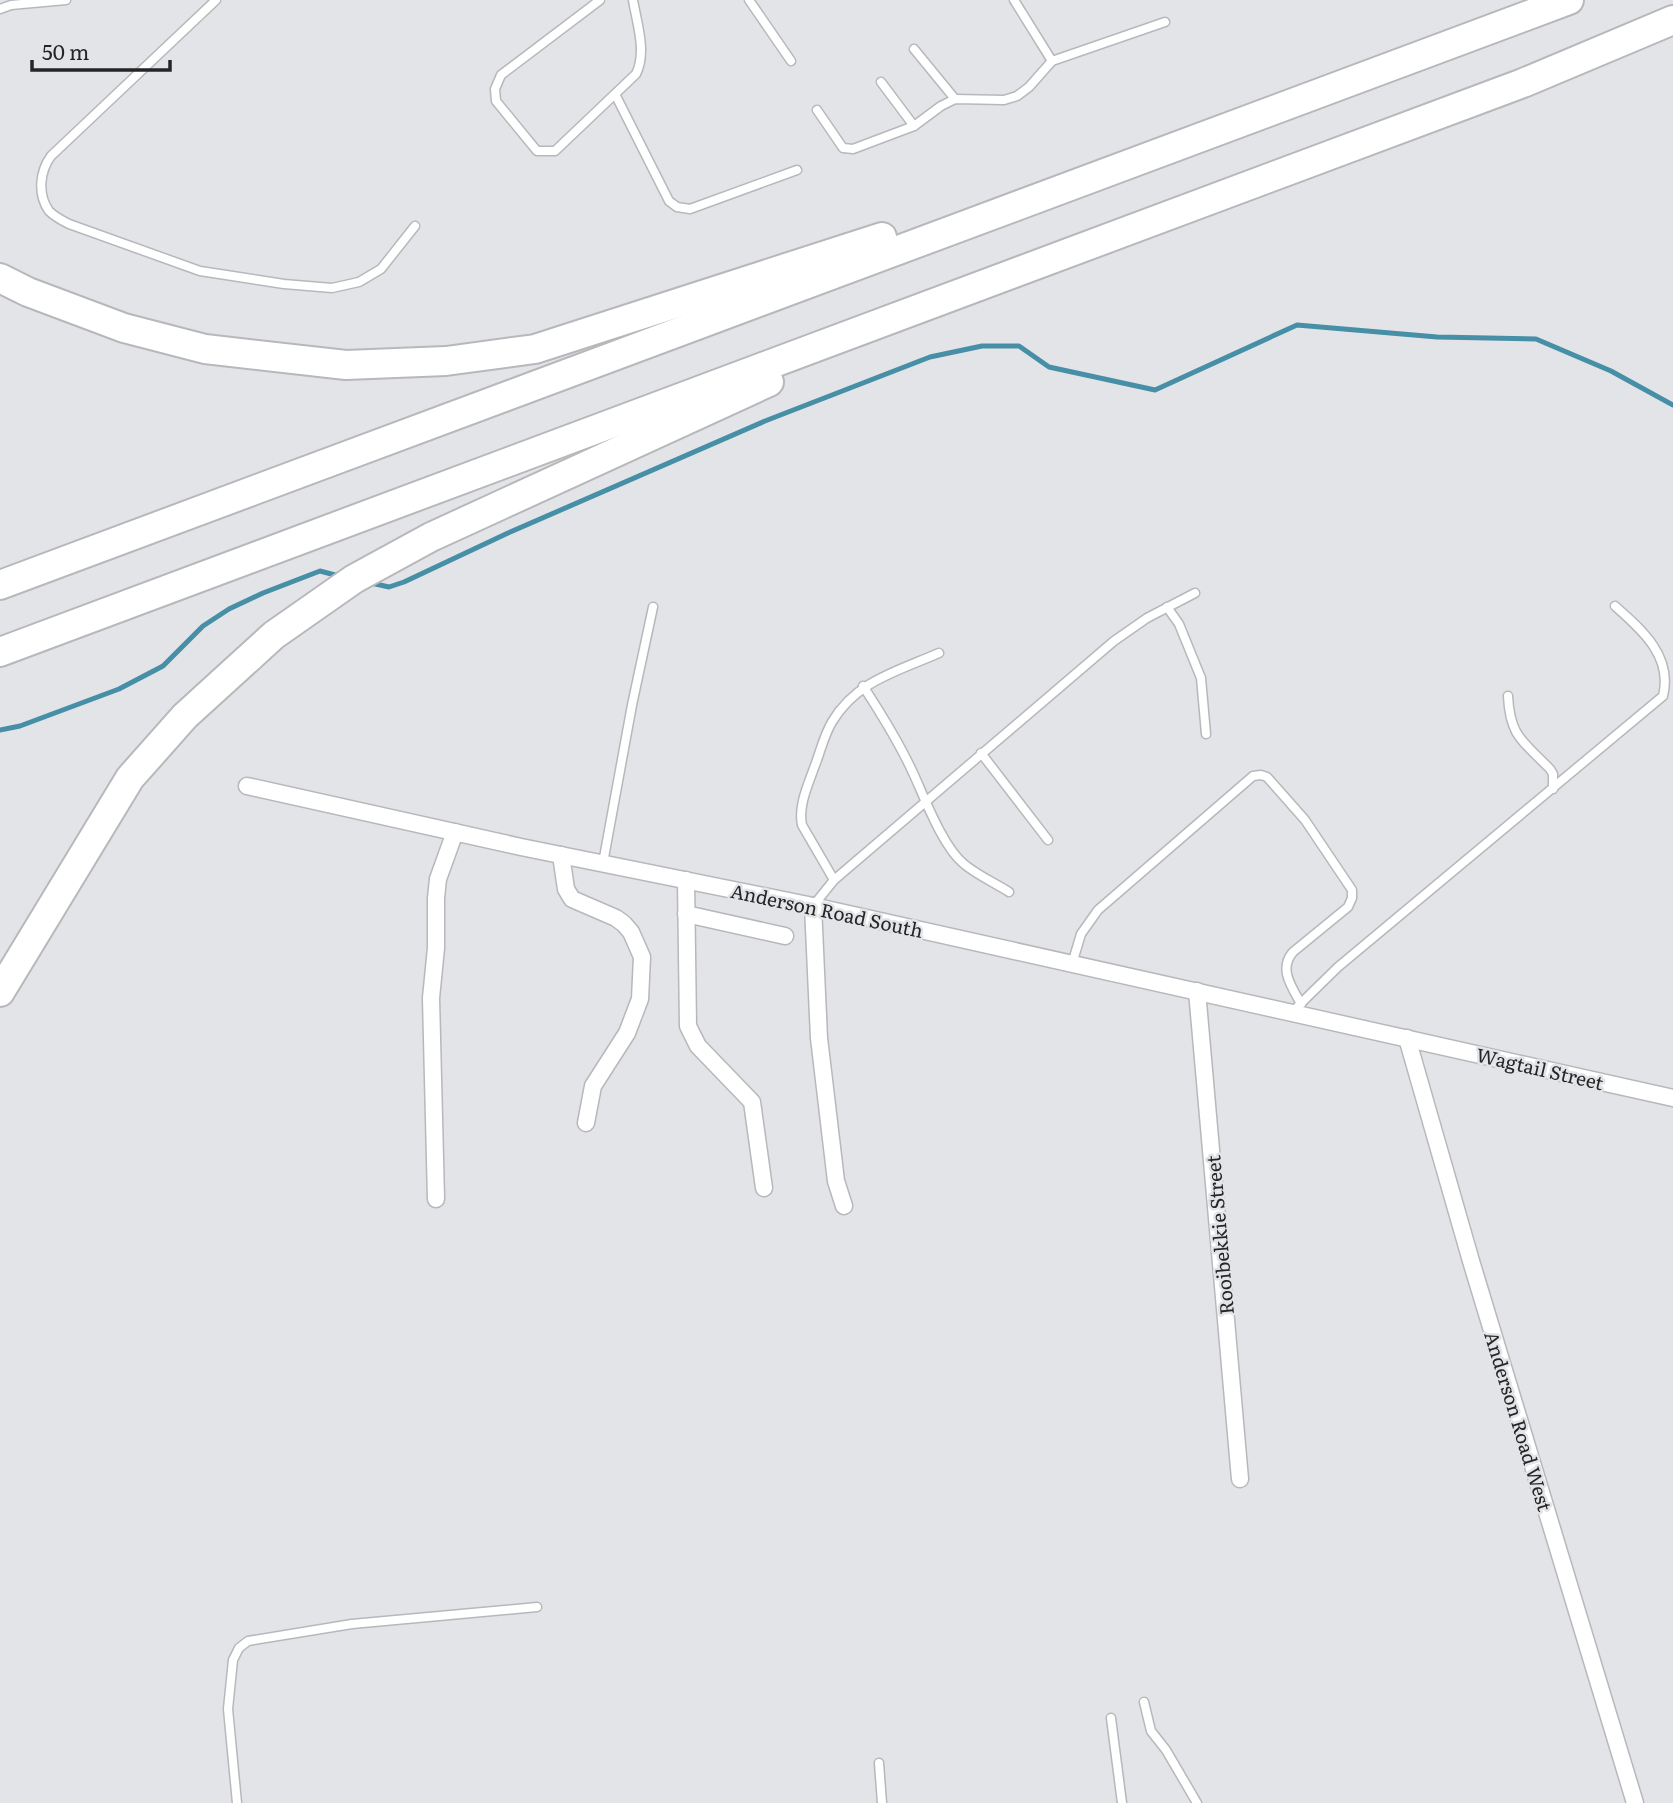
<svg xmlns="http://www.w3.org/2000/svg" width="1673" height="1803" viewBox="0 0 1673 1803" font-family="Literata,serif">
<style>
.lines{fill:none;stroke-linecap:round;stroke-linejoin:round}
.stream{stroke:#468fa6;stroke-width:5}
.lane-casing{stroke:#b7b8bb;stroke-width:11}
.street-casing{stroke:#b7b8bb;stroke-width:19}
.highway-casing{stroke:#b7b8bb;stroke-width:32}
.lane{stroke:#fff;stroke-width:8}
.street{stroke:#fff;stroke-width:16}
.highway{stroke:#fff;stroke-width:28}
.labels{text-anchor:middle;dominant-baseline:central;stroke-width:5;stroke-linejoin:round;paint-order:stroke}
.street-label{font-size:19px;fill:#252527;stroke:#e3e4e7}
</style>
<rect width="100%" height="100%" fill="#e3e4e7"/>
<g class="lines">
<g class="stream">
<polyline points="371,583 389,587 404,582 508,533 765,421 930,357 982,346 1019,346 1049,367 1155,390 1297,325 1437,337 1536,339 1611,371 1673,405"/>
<polyline points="0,730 20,726 119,689 163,666 203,626 229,609 263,593 320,571 335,575"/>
</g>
<defs>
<g id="lane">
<path d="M 216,0 L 51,156 C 40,171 37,194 49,211 C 54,216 63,221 69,224 L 200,271 L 284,284 L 332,288 L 359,282 L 381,269 L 415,226"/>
<path d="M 600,0 L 501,75 L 495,89 L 496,101 L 537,151 L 555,151 L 636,74 C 647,52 637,24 633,0"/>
<polyline points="749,0 791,61"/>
<polyline points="1014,0 1052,61"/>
<polyline points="0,9 11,5 66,0"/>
<polyline points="914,49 955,99"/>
<polyline points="881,82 914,126"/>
<polyline points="615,94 669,201 677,207 690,209 797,170"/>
<polyline points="817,110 843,148 853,149 914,126 941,106 955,99 1004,100 1017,96 1029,87 1052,61 1165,22"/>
<polyline points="1167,607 1179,624 1201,678 1206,734"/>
<path d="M 863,686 C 882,715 900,744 914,775 C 925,799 943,847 964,864 C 977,875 995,883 1009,892"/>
<path d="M 1508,696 C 1510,737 1523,741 1550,769 L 1553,774 L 1553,789"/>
<polyline points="981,753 1048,840"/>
<polyline points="603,863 632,705 653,607"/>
<path d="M 834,880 L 802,825 C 798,806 808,785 814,768 C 820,753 824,735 832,722 C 856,681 898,671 939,653"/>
<polyline points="813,906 834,880 1114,641 1147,618 1195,593"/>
<path d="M 1072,964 L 1081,934 L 1098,910 L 1253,776 L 1261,775 L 1267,777 L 1305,820 L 1352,890 L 1352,898 L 1348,907 L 1293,952 C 1278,969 1292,987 1301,1004"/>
<path d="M 1291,1013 L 1338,967 L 1663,696 C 1673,656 1641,629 1615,606"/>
<polyline points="1144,1702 1151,1731 1166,1750 1197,1803"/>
<polyline points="1111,1718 1122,1803"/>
<polyline points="879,1763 882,1803"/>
<polyline points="237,1803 228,1709 233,1660 239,1648 248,1641 352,1624 537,1607"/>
</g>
<g id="street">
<polyline points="247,786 521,847 813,906 1673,1098"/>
<polyline points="561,855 566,889 572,899 616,918 624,924 631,932 642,957 640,999 627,1033 593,1086 586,1123"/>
<polyline points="686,880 688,1026 698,1046 752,1102 764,1188"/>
<polyline points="813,906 819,1038 836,1181 844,1206"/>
<polyline points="686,914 785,936"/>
<polyline points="1197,991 1240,1479"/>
<polyline points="1407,1038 1471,1261 1635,1803"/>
<polyline points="436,1199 431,998 436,948 436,898 438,879 455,832"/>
</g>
<g id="highway">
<polyline points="0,278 28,292 124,328 205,349 346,365 446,361 535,349 882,237"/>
<polyline points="0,585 1569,0"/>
<polyline points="0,652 1523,83 1673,20"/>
<polyline points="0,992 130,778 185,716 274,635 354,579 431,537 769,382"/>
</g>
</defs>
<use href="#lane" class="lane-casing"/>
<use href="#street" class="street-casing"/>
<use href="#highway" class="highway-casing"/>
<use href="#lane" class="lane"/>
<use href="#street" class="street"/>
<use href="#highway" class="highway"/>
</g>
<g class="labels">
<g class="street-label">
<text transform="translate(827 910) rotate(12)">Anderson Road South</text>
<text transform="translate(1540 1068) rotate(13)">Wagtail Street</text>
<text transform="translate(1219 1235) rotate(-95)">Rooibekkie Street</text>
<text transform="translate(1519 1421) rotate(73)">Anderson Road West</text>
</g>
</g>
<path d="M32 60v10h138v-10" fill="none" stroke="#252527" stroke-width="3.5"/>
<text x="42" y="60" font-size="21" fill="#252527" stroke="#e3e4e7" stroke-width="5" paint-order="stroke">50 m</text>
</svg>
